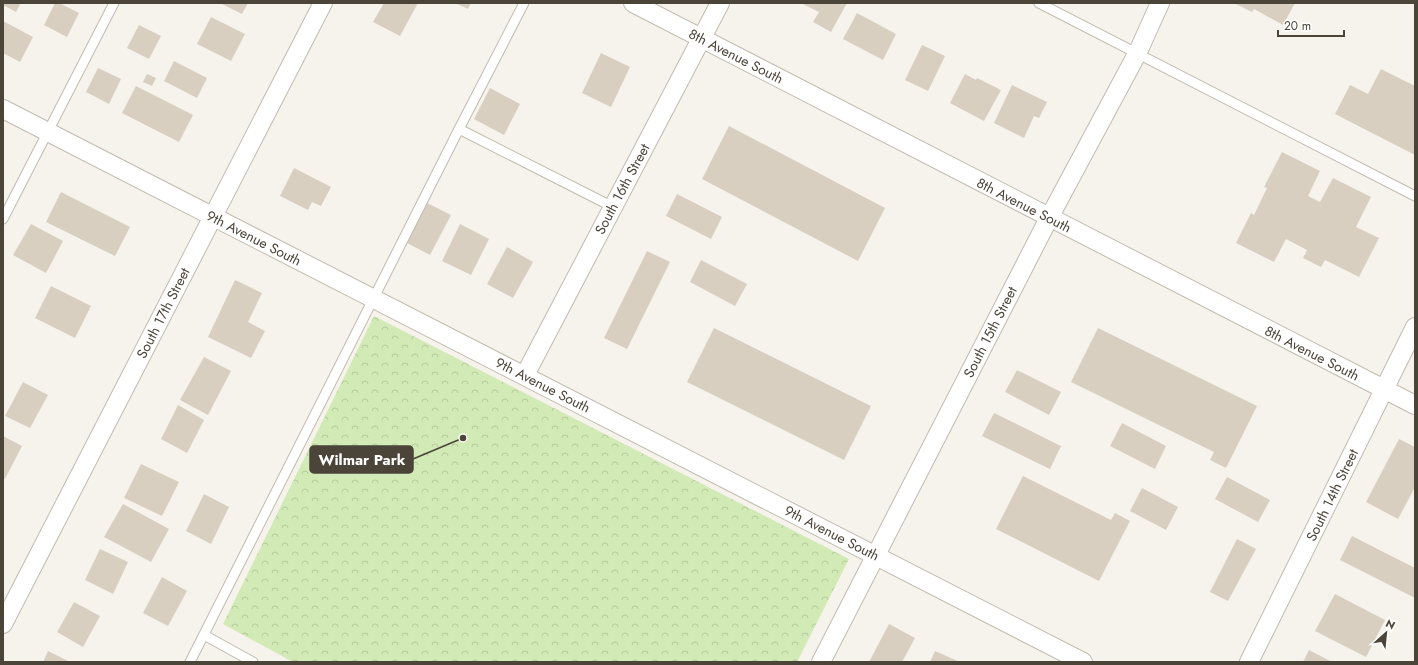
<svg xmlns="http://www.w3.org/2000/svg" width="1418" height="665" viewBox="0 0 1418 665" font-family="Jost,sans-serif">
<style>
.park{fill:url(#park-crowns)}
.building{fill:#d8cfc1}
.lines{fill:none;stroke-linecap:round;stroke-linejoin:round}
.service-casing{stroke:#c2bbae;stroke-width:11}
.minor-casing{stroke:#c2bbae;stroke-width:20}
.service{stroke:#fff;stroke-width:9}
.minor{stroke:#fff;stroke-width:18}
.labels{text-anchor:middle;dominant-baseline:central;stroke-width:4;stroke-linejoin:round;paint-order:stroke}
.street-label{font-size:14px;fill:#4b4439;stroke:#fff}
.leader{fill:none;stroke:#4b4439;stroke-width:1.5}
.callout-dot{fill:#4b4439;stroke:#fff;stroke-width:1.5}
.callout{fill:#4b4439;stroke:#4b4439;stroke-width:1.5}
.callout-label{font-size:15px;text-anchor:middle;font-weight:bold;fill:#fff}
</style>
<defs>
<pattern id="park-crowns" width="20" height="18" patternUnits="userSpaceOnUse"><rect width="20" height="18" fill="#d2eab5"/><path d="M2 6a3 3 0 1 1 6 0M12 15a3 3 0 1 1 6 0" fill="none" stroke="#b6ca9c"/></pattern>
</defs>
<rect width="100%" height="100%" fill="#f6f3ec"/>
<polygon class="park" points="374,316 849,559 797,662 293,662 223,624"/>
<g class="building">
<polygon points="3,3 21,3 16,12 3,5"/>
<polygon points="55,3 59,3 79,13 67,37 44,25"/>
<polygon points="220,3 248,3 242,14"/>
<polygon points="384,3 418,3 400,36 373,22"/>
<polygon points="455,3 471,3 468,9"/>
<polygon points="801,3 847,3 831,32 813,22 819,12"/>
<polygon points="1234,3 1295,3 1283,25 1254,9 1252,12"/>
<polygon points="857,13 896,34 883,60 843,39"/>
<polygon points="211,17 245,34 231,61 197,44"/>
<polygon points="3,21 33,37 20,62 3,53"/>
<polygon points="139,25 161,36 149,59 127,48"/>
<polygon points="922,45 945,56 928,91 905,80"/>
<polygon points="601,53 630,67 611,107 582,93"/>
<polygon points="174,61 207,78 197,98 164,81"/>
<polygon points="98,68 121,79 109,104 86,92"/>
<polygon points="1381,69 1415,86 1415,155 1335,114 1350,85 1368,94"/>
<polygon points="147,74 156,78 152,86 143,82"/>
<polygon points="965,74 976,80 977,78 1001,90 984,121 950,103"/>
<polygon points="1012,85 1047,102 1039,118 1034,116 1024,138 994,123"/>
<polygon points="136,86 193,115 179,142 122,113"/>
<polygon points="490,88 520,104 504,135 474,119"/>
<polygon points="729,126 885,208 858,261 702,179"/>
<polygon points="1282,152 1320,171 1308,196 1320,202 1333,178 1371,197 1356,227 1379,238 1359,277 1325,260 1321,267 1303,258 1307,250 1286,239 1274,262 1236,243 1251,213 1254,215 1267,188 1264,187"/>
<polygon points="294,168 331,187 321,206 312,202 308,210 280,196"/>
<polygon points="61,192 130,227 115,256 46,222"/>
<polygon points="677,194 722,217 711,239 666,216"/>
<polygon points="425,202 451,215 430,255 405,242"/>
<polygon points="31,224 63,241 46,273 13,255"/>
<polygon points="460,224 489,239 471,275 442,261"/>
<polygon points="507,247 533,262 513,298 487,284"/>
<polygon points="647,251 670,262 627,349 604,338"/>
<polygon points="701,260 747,284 735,306 690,282"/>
<polygon points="235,280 262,293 248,322 265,331 251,358 208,337"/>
<polygon points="51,286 91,306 75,338 35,318"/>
<polygon points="714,328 871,406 844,460 687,382"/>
<polygon points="1098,328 1257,406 1226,468 1210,460 1214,452 1071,382"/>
<polygon points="204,357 231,371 208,415 180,400"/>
<polygon points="1017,370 1061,392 1049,415 1005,392"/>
<polygon points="23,382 48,395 30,428 5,416"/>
<polygon points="178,405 204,420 187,453 161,439"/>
<polygon points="994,413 1061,446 1050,469 982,436"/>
<polygon points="1122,423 1166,446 1155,469 1110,446"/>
<polygon points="3,436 22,446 5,479 3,478"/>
<polygon points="1399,439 1415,447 1415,487 1398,519 1366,502"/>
<polygon points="141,464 179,482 162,516 124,498"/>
<polygon points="1023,476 1111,520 1115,513 1130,521 1099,581 996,529"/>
<polygon points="1227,477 1270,500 1258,522 1215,499"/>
<polygon points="1142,488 1178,507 1166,530 1130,511"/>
<polygon points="204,494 229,507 211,544 186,531"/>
<polygon points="123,504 169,529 151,562 104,537"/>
<polygon points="1352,536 1415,568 1415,598 1340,560"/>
<polygon points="1237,539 1256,549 1228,601 1210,592"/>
<polygon points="100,549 128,562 113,594 85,580"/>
<polygon points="162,577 187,591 168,626 143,613"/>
<polygon points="1335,594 1385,620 1366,657 1315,631"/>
<polygon points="74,602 100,616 83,647 57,632"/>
<polygon points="889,624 915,638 902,662 869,662"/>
<polygon points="1309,650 1332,662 1303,662"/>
<polygon points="48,651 70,662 43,662"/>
<polygon points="935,651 960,662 930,662"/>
</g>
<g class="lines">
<defs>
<g id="service">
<polyline points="1039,3 1415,196"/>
<polyline points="459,129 613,207"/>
<polyline points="3,219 114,3"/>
<polyline points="204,635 253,662"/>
<polyline points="190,662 459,129 524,3"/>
</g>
<g id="minor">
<polyline points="633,3 1415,405"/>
<polyline points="3,109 1083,662"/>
<polyline points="525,375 720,3"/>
<polyline points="3,624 323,3"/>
<polyline points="821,662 1049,218 1137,54 1160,3"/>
<polyline points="1249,662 1415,327"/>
</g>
</defs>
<use href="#service" class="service-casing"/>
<use href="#minor" class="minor-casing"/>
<use href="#service" class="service"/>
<use href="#minor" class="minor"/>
</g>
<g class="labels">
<g class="street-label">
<text transform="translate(736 56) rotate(27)">8th Avenue South</text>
<text transform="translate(622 189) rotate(-62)">South 16th Street</text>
<text transform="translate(1024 205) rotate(27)">8th Avenue South</text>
<text transform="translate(254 238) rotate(27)">9th Avenue South</text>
<text transform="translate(163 313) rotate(-63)">South 17th Street</text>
<text transform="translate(990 332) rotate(-63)">South 15th Street</text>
<text transform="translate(1312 353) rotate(27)">8th Avenue South</text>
<text transform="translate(543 385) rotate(27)">9th Avenue South</text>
<text transform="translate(1332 495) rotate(-64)">South 14th Street</text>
<text transform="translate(832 533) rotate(27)">9th Avenue South</text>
</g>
</g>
<path class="leader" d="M463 438L413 459"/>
<circle class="callout-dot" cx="463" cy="438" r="4"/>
<rect class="callout" x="310" y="446" width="103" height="27" rx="4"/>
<g class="callout-label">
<text x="362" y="465">Wilmar Park</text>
</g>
<rect width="1418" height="665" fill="none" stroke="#4b4439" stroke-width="8"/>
<g transform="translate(1386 633) rotate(27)" stroke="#ffffff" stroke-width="3" paint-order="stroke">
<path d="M0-3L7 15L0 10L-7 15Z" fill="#4b4439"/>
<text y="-6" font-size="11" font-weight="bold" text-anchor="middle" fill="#4b4439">N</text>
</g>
<path d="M1278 30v6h66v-6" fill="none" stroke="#4b4439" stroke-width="2"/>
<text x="1284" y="30" font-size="12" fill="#4b4439" stroke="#ffffff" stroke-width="3" paint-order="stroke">20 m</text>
</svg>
